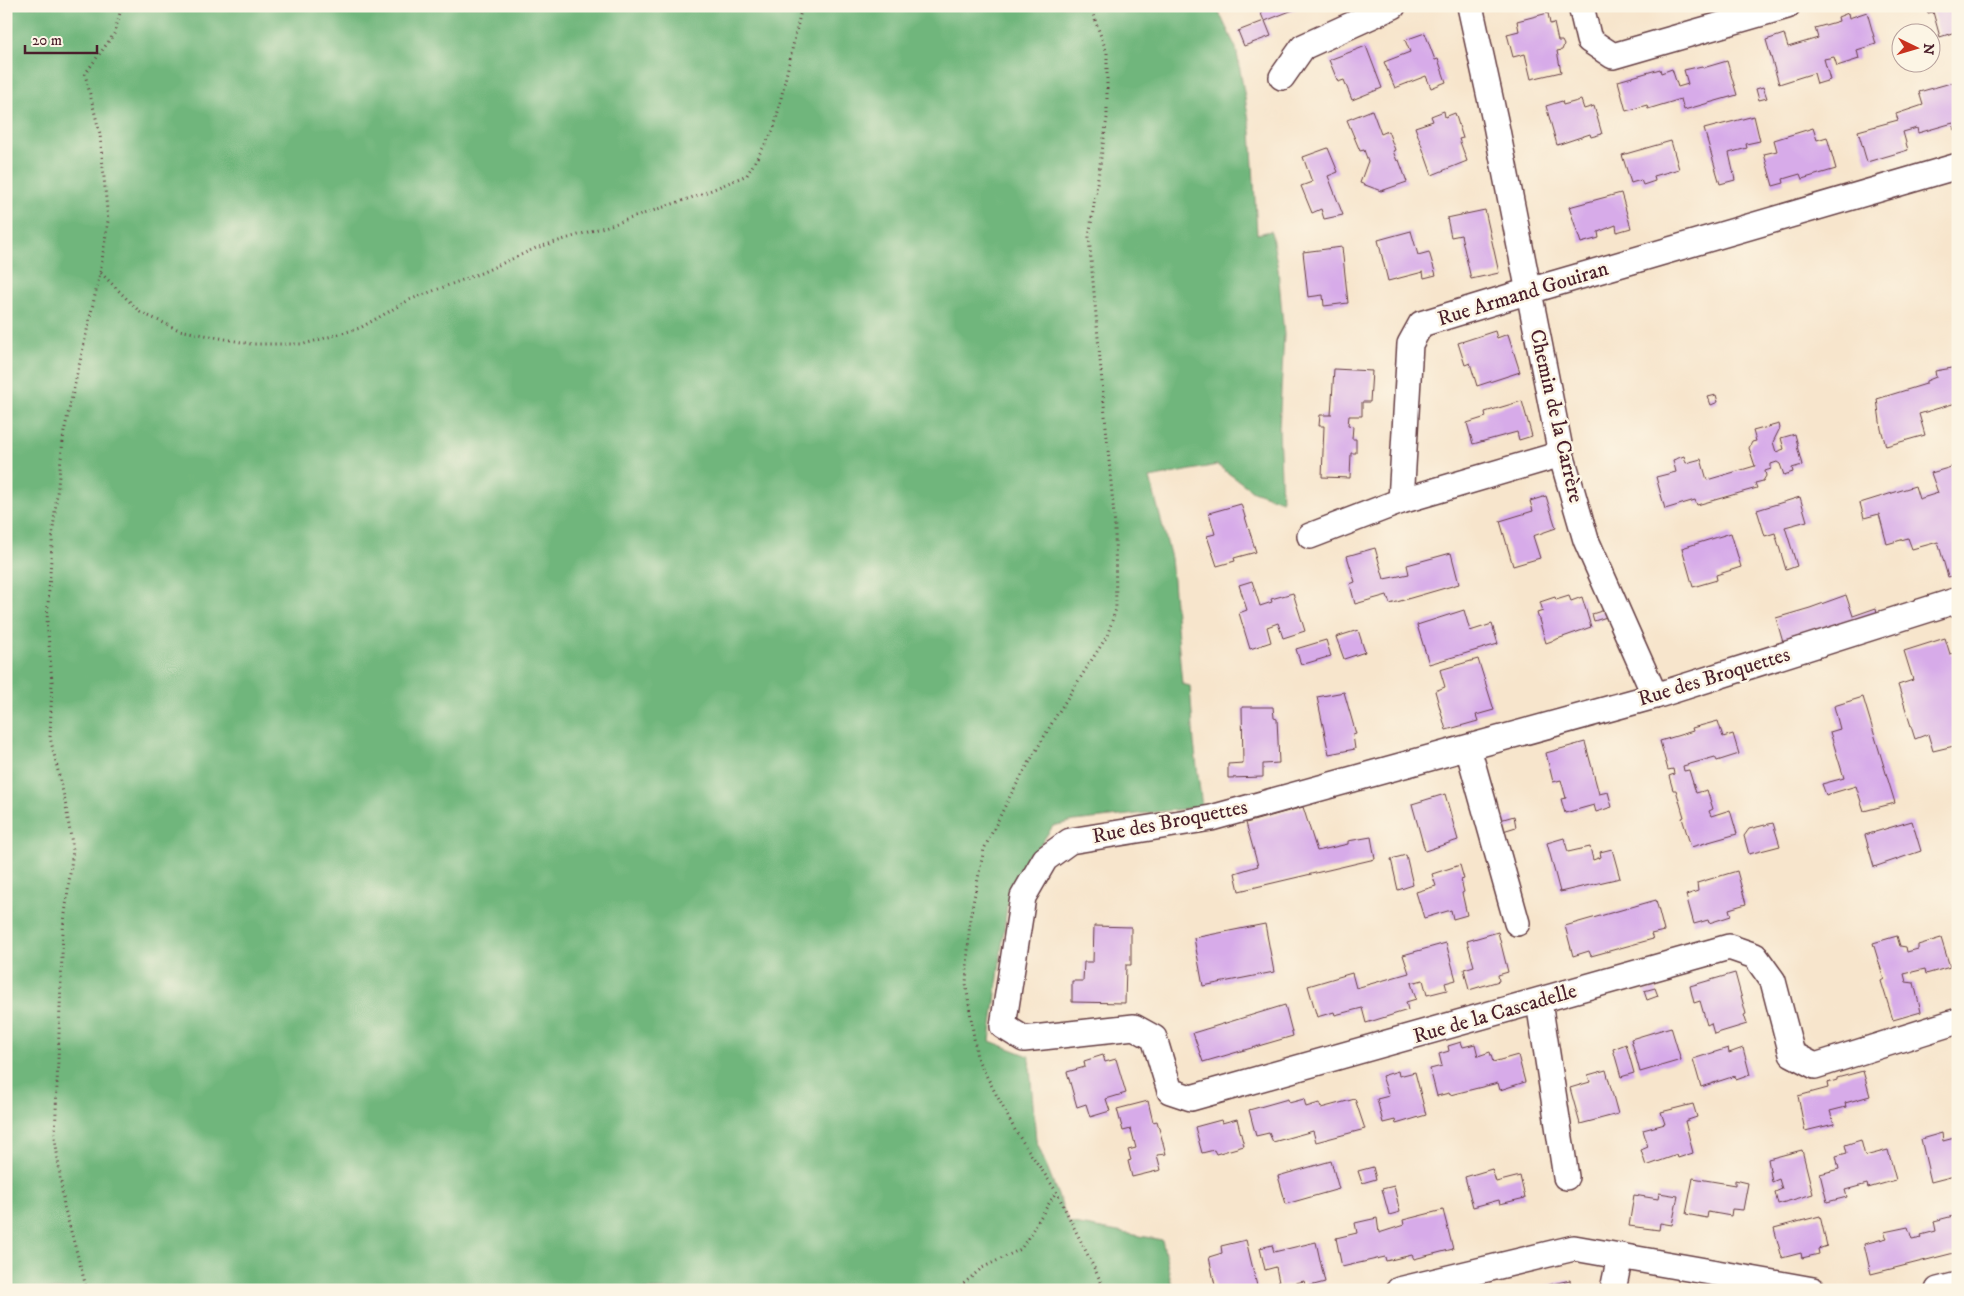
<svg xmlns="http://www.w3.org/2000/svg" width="1964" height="1296" viewBox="0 0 1964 1296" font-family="'IM FELL DW Pica',serif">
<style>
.forest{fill:#70b67c;stroke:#5d6a54}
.building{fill:#d7abe9}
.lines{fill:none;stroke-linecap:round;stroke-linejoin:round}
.minor-casing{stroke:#643d43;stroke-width:28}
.path{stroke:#643d43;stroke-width:3;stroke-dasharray:1 4;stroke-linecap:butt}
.minor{stroke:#fff;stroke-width:25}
.labels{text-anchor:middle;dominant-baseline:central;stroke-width:5;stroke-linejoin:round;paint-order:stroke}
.street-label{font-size:21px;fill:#4a1f2b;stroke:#fcf5e5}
</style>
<rect width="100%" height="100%" fill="#fcf5e5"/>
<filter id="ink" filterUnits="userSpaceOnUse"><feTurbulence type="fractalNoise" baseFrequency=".02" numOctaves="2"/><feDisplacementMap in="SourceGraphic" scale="10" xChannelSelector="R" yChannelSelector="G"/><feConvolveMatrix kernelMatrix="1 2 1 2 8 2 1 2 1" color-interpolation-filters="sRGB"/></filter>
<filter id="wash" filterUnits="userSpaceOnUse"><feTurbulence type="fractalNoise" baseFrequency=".0096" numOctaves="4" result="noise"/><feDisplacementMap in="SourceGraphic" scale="20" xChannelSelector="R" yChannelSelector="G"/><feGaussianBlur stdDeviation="1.12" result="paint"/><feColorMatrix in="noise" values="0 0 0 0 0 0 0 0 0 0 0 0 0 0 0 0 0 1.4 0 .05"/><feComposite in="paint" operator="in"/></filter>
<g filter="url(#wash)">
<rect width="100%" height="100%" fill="#f7e5cc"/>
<polygon class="forest" points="6,6 1216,6 1236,48 1251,131 1257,234 1271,231 1278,269 1284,335 1279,429 1282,501 1253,491 1217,465 1150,478 1171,558 1182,684 1190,686 1194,743 1202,807 1074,821 1053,826 1022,872 1007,906 990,1041 1029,1056 1036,1140 1069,1223 1162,1240 1173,1290 6,1290"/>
<g id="blocks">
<g class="building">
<polygon points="1258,6 1303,6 1265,21 1271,36 1244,46 1238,31 1264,21"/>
<polygon points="1926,6 1958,6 1958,31 1940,37 1933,12 1928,13"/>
<polygon points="1867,12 1876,44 1857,50 1859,59 1837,66 1834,57 1824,59 1830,80 1817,84 1814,73 1779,84 1766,40 1784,34 1788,47 1818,38 1815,28 1839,21 1838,17 1848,13 1849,18"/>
<polygon points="1548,13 1550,24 1554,23 1558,41 1562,41 1564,45 1562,50 1557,51 1561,72 1531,79 1525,54 1513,57 1507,34 1519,31 1517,21"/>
<polygon points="1425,33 1435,60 1438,59 1446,82 1431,88 1426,76 1395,88 1384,62 1410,52 1405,40"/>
<polygon points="1366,46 1382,88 1352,100 1344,80 1338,82 1329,60"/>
<polygon points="1727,61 1737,95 1684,110 1681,99 1648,109 1647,105 1626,111 1618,81 1660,69 1661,73 1672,69 1678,87 1688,84 1684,70 1702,66 1703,68"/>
<polygon points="1958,81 1958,133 1956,134 1953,123 1918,133 1917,128 1903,132 1908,150 1867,162 1858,131 1898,120 1896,114 1923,105 1919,92"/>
<polygon points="1763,87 1767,98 1759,100 1756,89"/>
<polygon points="1581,100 1584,109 1594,106 1602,134 1591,137 1590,134 1557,145 1546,106 1562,101 1563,105"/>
<polygon points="1372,110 1381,134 1388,131 1395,150 1393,151 1397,161 1399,160 1407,182 1381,191 1360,183 1368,161 1364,150 1360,151 1347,120"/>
<polygon points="1444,111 1445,117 1455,113 1463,138 1459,139 1467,161 1432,175 1415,127 1433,121 1431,116"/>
<polygon points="1754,116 1760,141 1746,144 1747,148 1729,153 1735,180 1720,184 1704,129"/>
<polygon points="1813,128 1817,140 1827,137 1836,169 1802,179 1800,174 1783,179 1784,183 1773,186 1764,154 1777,151 1774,140"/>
<polygon points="1671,141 1679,169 1654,176 1655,181 1643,185 1641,180 1631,183 1622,155"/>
<polygon points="1328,148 1338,172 1328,176 1343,215 1324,219 1321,209 1312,213 1301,186 1312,182 1303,157"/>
<polygon points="1621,193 1631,228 1617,232 1616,225 1598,232 1599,238 1581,243 1569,207"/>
<polygon points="1485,210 1499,273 1471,279 1461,235 1451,237 1447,218"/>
<polygon points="1411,231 1418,255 1429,252 1436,275 1424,278 1423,272 1388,281 1378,240"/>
<polygon points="1342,247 1348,303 1324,306 1323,295 1308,297 1303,252"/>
<polygon points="1495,331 1497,338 1508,334 1520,372 1477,386 1470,363 1465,365 1458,343"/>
<polygon points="1958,367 1958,397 1954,398 1956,403 1919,414 1925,435 1886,446 1881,429 1877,399 1926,384 1926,381 1936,377 1935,371"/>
<polygon points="1334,369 1372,371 1370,402 1362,402 1362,416 1349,416 1348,425 1353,426 1352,439 1356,439 1356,453 1351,453 1350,478 1322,477 1324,426 1319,426 1320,415 1331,415"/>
<polygon points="1716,395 1718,402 1711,405 1708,397"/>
<polygon points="1522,401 1532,436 1519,440 1517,432 1473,444 1467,423 1486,417 1485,412"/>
<polygon points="1779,424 1780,428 1773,442 1776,452 1784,449 1781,438 1795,434 1798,446 1797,446 1802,465 1792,468 1793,472 1784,475 1780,464 1777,462 1771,464 1771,469 1765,471 1766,476 1763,481 1755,483 1757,488 1697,505 1695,500 1665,509 1656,477 1676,472 1673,460 1684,456 1686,463 1701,459 1707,480 1755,466 1749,448 1752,442 1756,441 1753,431"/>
<polygon points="1958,465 1958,574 1948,577 1938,542 1912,549 1908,538 1887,544 1879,514 1864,518 1860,503 1915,486 1919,499 1938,493 1931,473"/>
<polygon points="1546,496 1556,528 1533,536 1540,558 1513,566 1500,521 1533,511 1530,501"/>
<polygon points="1800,497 1807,521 1785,527 1797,566 1786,570 1775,533 1765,536 1757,510"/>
<polygon points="1241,504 1256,552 1234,558 1235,561 1217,566 1207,536 1215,534 1209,513"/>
<polygon points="1731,533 1741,567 1716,575 1717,580 1693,587 1682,548"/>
<polygon points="1375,548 1384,579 1409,574 1407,565 1451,553 1459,584 1390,604 1387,595 1355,604 1350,584 1355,582 1347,556"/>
<polygon points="1252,581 1260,606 1272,602 1271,599 1293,593 1305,631 1283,638 1278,623 1267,627 1271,642 1250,649 1239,613 1247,610 1239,585"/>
<polygon points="1846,595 1853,616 1876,608 1878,618 1784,646 1776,618 1810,608"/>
<polygon points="1569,596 1571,601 1582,597 1591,627 1546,643 1537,613 1543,611 1540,602 1555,597 1556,600"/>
<polygon points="1608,609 1610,616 1594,621 1592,614"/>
<polygon points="1464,610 1470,631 1492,624 1498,644 1429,664 1417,625"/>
<polygon points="1358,630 1365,652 1344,659 1336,637"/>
<polygon points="1945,638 1950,654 1955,653 1958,661 1958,745 1933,751 1928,734 1915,739 1898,685 1913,680 1904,651"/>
<polygon points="1326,640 1331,656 1301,665 1296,649"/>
<polygon points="1478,659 1494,710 1476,715 1478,721 1446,730 1435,691 1445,687 1440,670"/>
<polygon points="1344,692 1356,734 1353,735 1355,749 1329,754 1317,697"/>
<polygon points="1863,697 1895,803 1864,811 1856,786 1826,795 1822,784 1844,778 1830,732 1840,729 1834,706"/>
<polygon points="1242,707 1273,707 1274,718 1277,719 1279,763 1263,764 1263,777 1228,778 1228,764 1243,763"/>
<polygon points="1718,721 1723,737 1733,734 1739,754 1717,761 1715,757 1683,766 1684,771 1689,770 1696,793 1707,790 1713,809 1709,811 1711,816 1730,810 1737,834 1691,847 1682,818 1684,817 1676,790 1673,790 1669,776 1674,774 1673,769 1668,770 1660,741 1693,731 1692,728"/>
<polygon points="1585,742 1599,794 1608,792 1612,807 1596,812 1594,805 1565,813 1561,799 1566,798 1561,780 1553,782 1546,753"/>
<polygon points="1445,794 1458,840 1425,851 1412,804"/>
<polygon points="1303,807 1317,851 1348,844 1348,841 1371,837 1375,859 1239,891 1235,873 1258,866 1246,823"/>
<polygon points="1514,816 1516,827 1503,831 1500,820"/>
<polygon points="1912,821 1921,851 1874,867 1865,835"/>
<polygon points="1773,823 1780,846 1749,854 1744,836 1749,829"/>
<polygon points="1564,838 1568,852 1590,847 1593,860 1601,857 1600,852 1612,849 1620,878 1560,892 1547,843"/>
<polygon points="1406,855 1413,885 1398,890 1391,859"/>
<polygon points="1460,865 1464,879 1461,880 1464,892 1462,893 1467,915 1453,919 1451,910 1424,918 1416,892 1436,886 1432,874"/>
<polygon points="1737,871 1746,904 1729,909 1731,916 1709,923 1708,920 1694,924 1686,895 1698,891 1697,883"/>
<polygon points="1656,900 1664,931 1651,934 1653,939 1591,956 1589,951 1573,956 1565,926"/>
<polygon points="1265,924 1274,972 1203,986 1194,938"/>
<polygon points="1094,926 1131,927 1131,965 1126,965 1125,1003 1072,1002 1072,981 1083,981 1084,962 1093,962"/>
<polygon points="1498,932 1508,972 1498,975 1499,981 1469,990 1464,969 1474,966 1467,941"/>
<polygon points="1897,936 1900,946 1906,947 1907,952 1918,949 1918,945 1941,938 1950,967 1926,974 1925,969 1904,974 1906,982 1914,983 1921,1012 1893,1020 1881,981 1884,979 1873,943"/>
<polygon points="1446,943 1456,980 1445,983 1447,990 1427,995 1423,980 1411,983 1416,999 1406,1002 1408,1010 1366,1023 1362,1008 1335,1015 1334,1012 1317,1017 1308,986 1352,973 1356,988 1409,973 1403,955"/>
<polygon points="1735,973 1746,1014 1744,1015 1747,1024 1714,1034 1711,1023 1707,1025 1700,1001 1694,1003 1690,986"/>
<polygon points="1655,988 1658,996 1647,1000 1644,991"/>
<polygon points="1285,1005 1293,1036 1203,1062 1193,1033"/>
<polygon points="1671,1027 1681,1060 1640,1072 1631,1039"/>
<polygon points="1461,1042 1463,1047 1475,1044 1478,1056 1490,1052 1493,1062 1518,1055 1525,1082 1500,1090 1498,1083 1450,1095 1449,1093 1437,1096 1430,1069 1442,1066 1439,1054 1449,1051 1448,1046"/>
<polygon points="1626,1044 1634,1073 1621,1077 1613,1049"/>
<polygon points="1728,1048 1729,1053 1743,1048 1750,1075 1736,1080 1735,1076 1701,1087 1693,1059"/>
<polygon points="1103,1055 1105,1062 1116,1059 1126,1093 1106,1099 1110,1111 1090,1117 1086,1104 1077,1107 1067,1072 1085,1067 1084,1061"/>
<polygon points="1606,1070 1618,1114 1580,1124 1570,1088 1590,1082 1588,1075"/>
<polygon points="1398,1071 1399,1076 1415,1072 1426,1115 1396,1124 1395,1120 1383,1123 1377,1099 1389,1096 1382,1076"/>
<polygon points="1863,1071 1870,1096 1845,1103 1846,1107 1830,1111 1834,1124 1805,1131 1798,1096 1828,1088 1827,1083 1837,1080 1837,1078"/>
<polygon points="1288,1099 1289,1103 1304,1099 1306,1107 1319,1103 1321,1108 1355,1099 1365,1129 1316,1142 1313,1131 1273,1142 1269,1133 1256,1136 1249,1110"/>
<polygon points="1148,1101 1153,1122 1157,1121 1166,1154 1157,1155 1161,1170 1132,1177 1128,1161 1131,1160 1128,1150 1136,1148 1131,1129 1123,1131 1117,1109"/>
<polygon points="1693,1104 1697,1117 1685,1121 1693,1153 1678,1158 1677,1155 1646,1166 1641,1150 1648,1147 1643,1130 1665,1124 1661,1112"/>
<polygon points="1237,1119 1244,1146 1216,1154 1214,1150 1202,1153 1195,1127 1221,1120 1222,1123"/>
<polygon points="1942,1133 1943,1141 1958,1137 1958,1175 1931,1182 1921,1139"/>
<polygon points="1861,1140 1865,1156 1888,1150 1896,1180 1868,1188 1867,1184 1845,1190 1847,1197 1827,1202 1820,1174 1839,1169 1836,1156 1847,1153 1845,1145"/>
<polygon points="1802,1150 1813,1194 1778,1204 1775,1192 1782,1189 1779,1179 1772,1182 1768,1159"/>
<polygon points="1331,1161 1339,1189 1286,1204 1278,1176"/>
<polygon points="1373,1167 1376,1179 1362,1183 1358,1171"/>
<polygon points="1492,1169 1496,1182 1520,1176 1525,1198 1500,1204 1499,1200 1473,1207 1465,1177"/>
<polygon points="1693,1178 1735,1185 1735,1180 1748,1183 1743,1210 1732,1209 1731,1216 1708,1212 1707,1218 1686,1214"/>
<polygon points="1394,1186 1400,1212 1389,1215 1382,1189"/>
<polygon points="1659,1193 1678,1196 1672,1225 1660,1223 1659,1230 1629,1226 1634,1195 1658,1199"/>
<polygon points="1443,1210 1453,1249 1414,1259 1412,1255 1386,1261 1385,1257 1342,1267 1336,1238 1357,1233 1355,1223 1377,1218 1379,1233 1404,1225 1403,1220"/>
<polygon points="1957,1215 1958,1252 1871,1274 1864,1244 1887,1238 1884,1232 1908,1227 1912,1239 1922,1237 1921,1235 1936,1231 1934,1221"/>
<polygon points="1820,1216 1827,1246 1818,1249 1819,1254 1802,1258 1801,1253 1782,1258 1774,1228"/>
<polygon points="1246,1240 1258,1290 1216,1290 1209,1257 1222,1253 1221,1246"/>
<polygon points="1316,1242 1325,1282 1306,1287 1304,1281 1280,1287 1276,1267 1265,1270 1260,1248 1272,1245 1274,1252"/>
<polygon points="1570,1280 1572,1290 1532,1290 1532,1289"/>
</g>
</g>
</g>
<g filter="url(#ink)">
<use href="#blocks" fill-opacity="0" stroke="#643d43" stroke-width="1"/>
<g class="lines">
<defs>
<g id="minor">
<polyline points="1470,6 1496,125 1561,454 1586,540 1655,696"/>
<polyline points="1581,6 1589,40 1613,56 1787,6"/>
<polyline points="1282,77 1303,47 1393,6"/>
<polyline points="1561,454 1401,501 1410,344 1421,324 1529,291 1958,166"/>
<polyline points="1310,536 1401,501"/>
<polyline points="1958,600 1655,696 1211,818 1070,841 1045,859 1023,897 1003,1026 1024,1039 1134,1027 1154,1038 1170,1091 1191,1098 1729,947 1755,956 1773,981 1792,1054 1815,1066 1958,1021"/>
<polyline points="1468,748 1517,923"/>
<polyline points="1539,1002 1566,1177"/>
<polyline points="1399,1290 1574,1248 1813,1290"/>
<polyline points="1613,1290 1620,1256"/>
<polyline points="1938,1290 1958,1285"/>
</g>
</defs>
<use href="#minor" class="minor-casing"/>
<g class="path">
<polyline points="1090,6 1107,53 1107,118 1089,237 1115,527 1116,609 1107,636 1056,716 1010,796 984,849 970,918 966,984 977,1058 1016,1132 1056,1191 1105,1290"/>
<polyline points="101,273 140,312 179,330 251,344 304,344 360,328 409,300 481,273 536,248 614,224 702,194 747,175 774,129 802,6"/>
<polyline points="87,1290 64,1206 55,1137 63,930 73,850 65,801 50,737 52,681 47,620 53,529 64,432 100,273 108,221 100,134 85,74 114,34 122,6"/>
<polyline points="956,1290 982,1268 1021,1249 1056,1192"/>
</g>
<use href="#minor" class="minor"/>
</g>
</g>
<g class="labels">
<g class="street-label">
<text transform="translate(1523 294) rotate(-17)">Rue Armand Gouiran</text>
<text transform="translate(1556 416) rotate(77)">Chemin de la Carrère</text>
<text transform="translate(1714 677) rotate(-17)">Rue des Broquettes</text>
<text transform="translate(1170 822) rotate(-11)">Rue des Broquettes</text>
<text transform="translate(1495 1014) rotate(-16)">Rue de la Cascadelle</text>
</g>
</g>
<rect width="1964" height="1296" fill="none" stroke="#fcf5e5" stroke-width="25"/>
<g transform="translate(1916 48) rotate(95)"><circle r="24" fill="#fcf5e5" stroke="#b59f9b"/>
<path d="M0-4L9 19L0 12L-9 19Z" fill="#c8321e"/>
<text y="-8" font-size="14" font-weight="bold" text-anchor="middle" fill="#4a1f2b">N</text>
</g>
<path d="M25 45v8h72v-8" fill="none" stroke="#4a1f2b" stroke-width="2.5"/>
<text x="32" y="45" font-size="15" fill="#4a1f2b" stroke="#fcf5e5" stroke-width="4" paint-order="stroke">20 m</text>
</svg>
